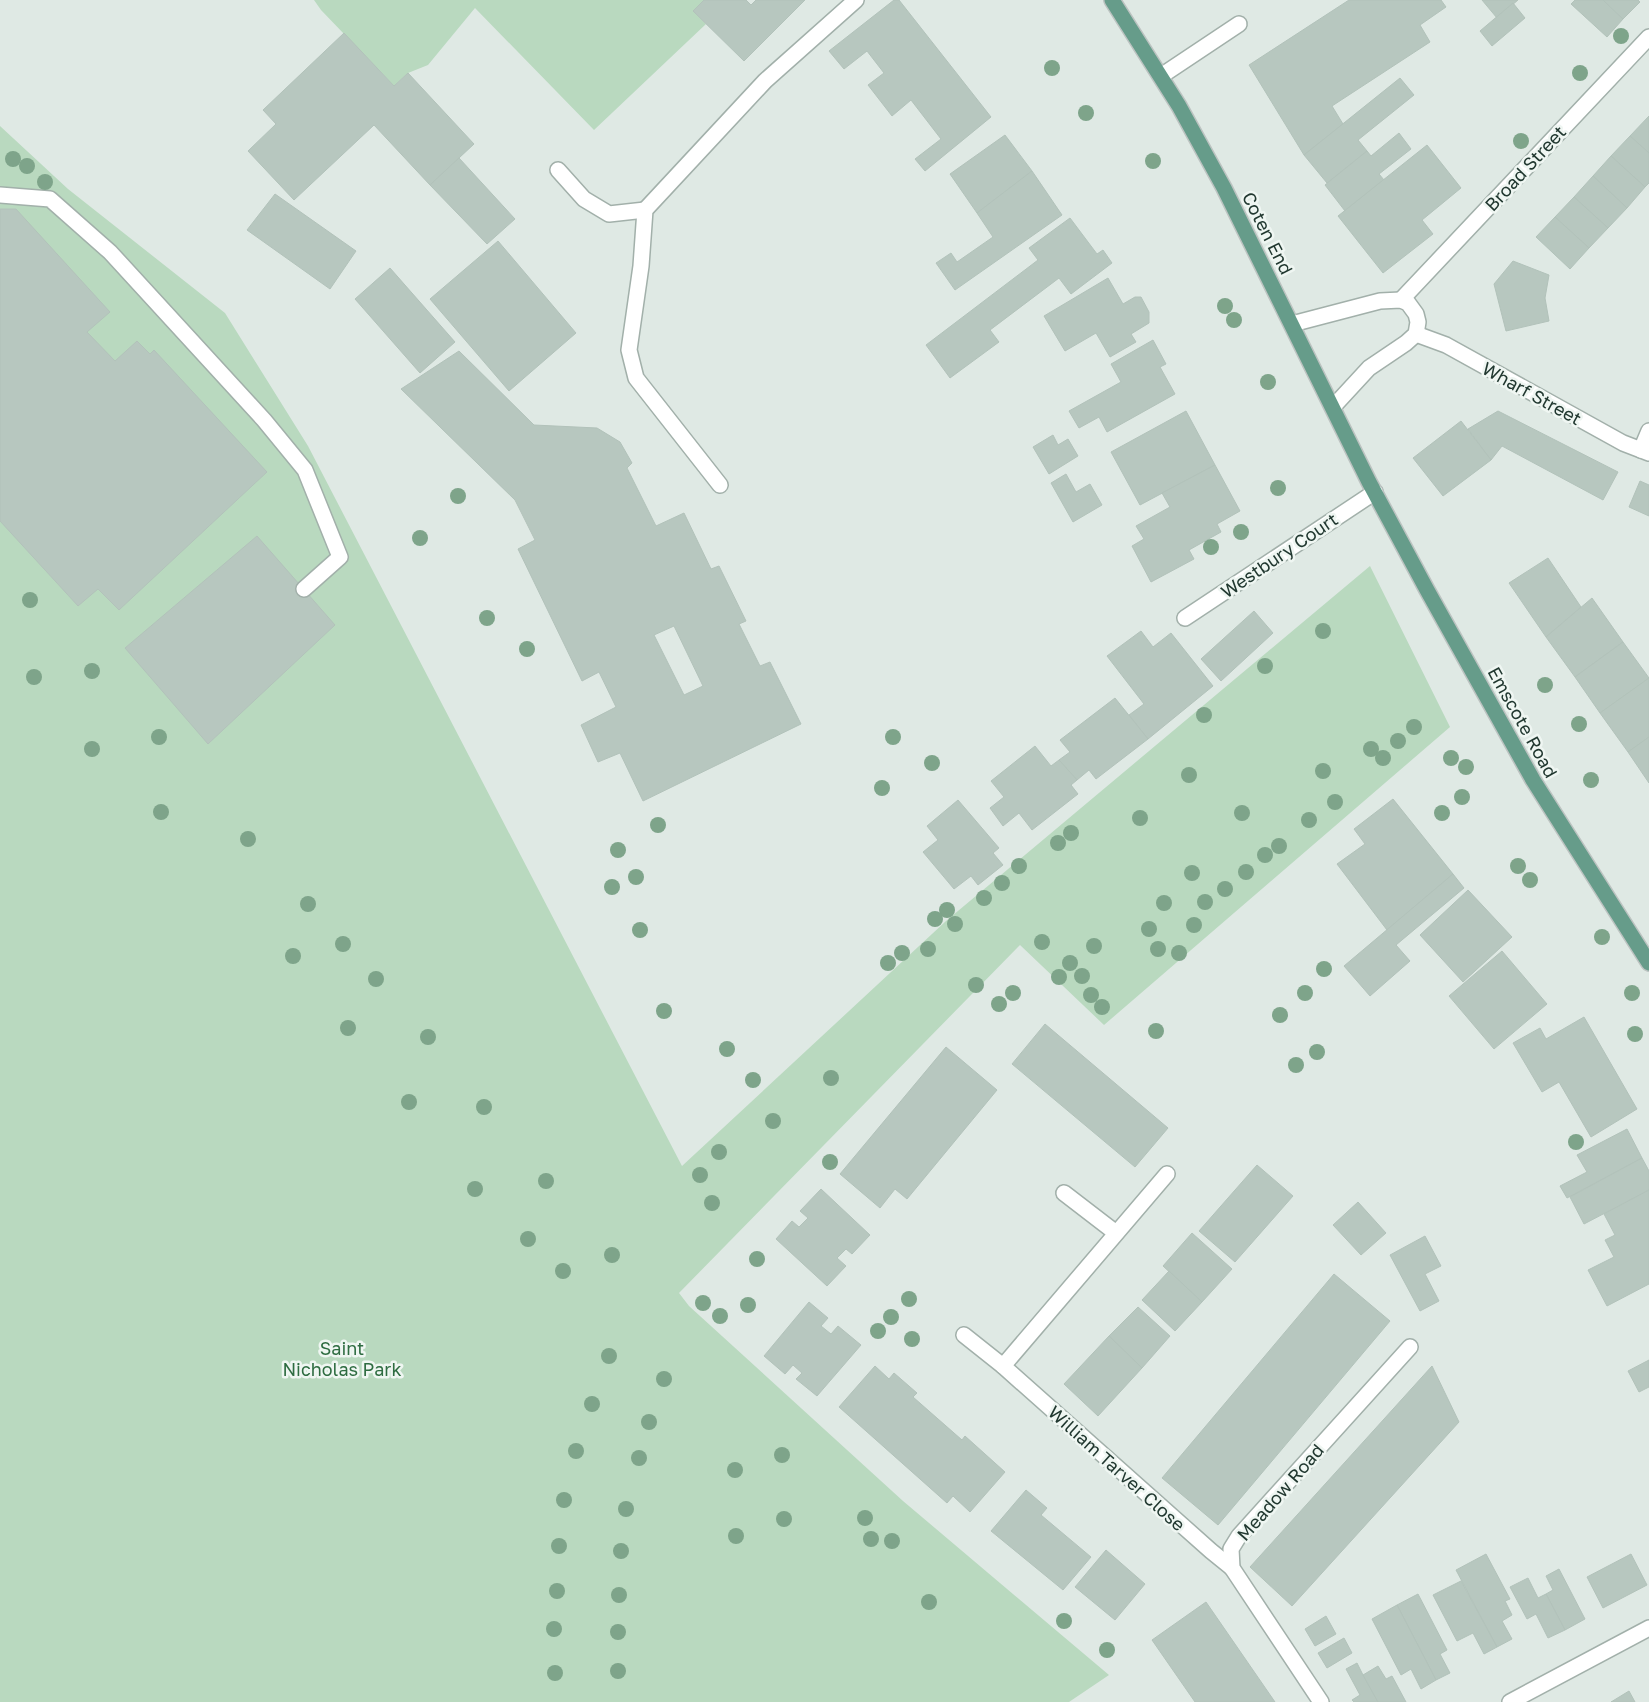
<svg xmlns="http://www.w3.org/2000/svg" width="1649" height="1702" viewBox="0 0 1649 1702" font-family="'Golos Text',sans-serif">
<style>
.green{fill:#b9d9bf}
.building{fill:#b7c7bf;stroke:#b2c2ba;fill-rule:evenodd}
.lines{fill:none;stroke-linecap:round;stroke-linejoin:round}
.minor-casing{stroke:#a2b0aa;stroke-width:18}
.major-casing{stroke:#bcc3c1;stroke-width:18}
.minor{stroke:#fff;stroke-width:15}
.major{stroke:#669c8a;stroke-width:15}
.tree{fill:#7ea48a}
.labels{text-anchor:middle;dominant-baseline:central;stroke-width:5;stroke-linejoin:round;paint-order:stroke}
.street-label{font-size:18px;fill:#213830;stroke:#eff6f2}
.park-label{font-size:18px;fill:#2e6c41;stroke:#eff6f2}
</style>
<rect width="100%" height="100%" fill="#dfe9e4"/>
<g class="green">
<polygon points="314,0 704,0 693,11 706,24 594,130 475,8 428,65 408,73 394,86 321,10"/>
<polygon points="0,126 68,189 225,313 308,446 682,1166 946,921 1370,566 1450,727 1104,1025 1020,945 679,1293 689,1306 903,1501 1109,1675 1069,1702 0,1702"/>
</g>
<g class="building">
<polygon points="704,0 746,0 751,5 756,0 805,0 744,61 693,11"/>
<polygon points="894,0 899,0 991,117 925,171 915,159 941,139 911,100 892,116 868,85 884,73 867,51 844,69 829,51"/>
<polygon points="1349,0 1441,0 1446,7 1420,25 1430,42 1332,106 1343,124 1304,155 1249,65"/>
<polygon points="1482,0 1518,0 1497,18"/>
<polygon points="1575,0 1603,0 1623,19 1607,37 1571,4"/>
<polygon points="1603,0 1638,0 1640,2 1623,19"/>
<polygon points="1513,3 1525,18 1492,46 1480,31"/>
<polygon points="344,33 394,86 408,73 474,144 430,185 374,125 294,200 248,151 276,124 263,110"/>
<polygon points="1400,78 1414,95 1358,140 1367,151 1327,183 1304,155"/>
<polygon points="1649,116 1649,153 1630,136"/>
<polygon points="1399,133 1411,149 1379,174 1384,180 1345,211 1325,185 1367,151 1371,156"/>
<polygon points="1005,135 1032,171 977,213 950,174"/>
<polygon points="1630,136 1649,153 1649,183 1645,187 1611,156"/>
<polygon points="1427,145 1461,188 1422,220 1433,234 1383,273 1338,216"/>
<polygon points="1611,156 1645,187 1627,208 1593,176"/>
<polygon points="459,158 515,219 487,244 430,185"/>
<polygon points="1032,171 1062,215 955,290 936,263 951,253 957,262 993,237 977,213"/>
<polygon points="1593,176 1627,208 1608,228 1574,197"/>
<polygon points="275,194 356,251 330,289 247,230"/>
<polygon points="1574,197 1608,228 1589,248 1555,217"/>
<polygon points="0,209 16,209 110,312 87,332 115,361 137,341 150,354 154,350 267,472 119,610 98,589 78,606 0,521"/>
<polygon points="1555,217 1589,248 1570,269 1536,237"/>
<polygon points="1070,218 1097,254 1103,250 1112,263 1071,294 1059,278 990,330 999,342 950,378 926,345 1038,260 1029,248"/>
<polygon points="498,241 576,333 509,391 430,299"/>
<polygon points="1513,261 1549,275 1545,298 1549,321 1506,331 1494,284"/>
<polygon points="390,268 455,342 420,373 355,299"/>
<polygon points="1108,278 1123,304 1135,297 1141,297 1149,312 1149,323 1131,334 1136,342 1110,357 1096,333 1065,351 1044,316"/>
<polygon points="1153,340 1166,364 1160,367 1175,394 1107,432 1099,417 1079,428 1069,411 1121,382 1111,364"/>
<path d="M 459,351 L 534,425 L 597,428 L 620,442 L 632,463 L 627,468 L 656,526 L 684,513 L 711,569 L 719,566 L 746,621 L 739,624 L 760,666 L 770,662 L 801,724 L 643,801 L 620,753 L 598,762 L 581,725 L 616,707 L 599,672 L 582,681 L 518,549 L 535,540 L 515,500 L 401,389 ZM 674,626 L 703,686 L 684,695 L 654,635 Z"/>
<polygon points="1186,411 1215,465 1140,505 1111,452"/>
<polygon points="1498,411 1618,472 1603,500 1502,446 1491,460 1468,429"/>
<polygon points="1461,421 1491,460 1443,496 1413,458"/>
<polygon points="1053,435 1058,445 1068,439 1078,456 1049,474 1033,447"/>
<polygon points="1215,465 1240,511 1217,524 1221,532 1189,550 1194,559 1151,582 1132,546 1144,539 1136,526 1170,507 1162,493"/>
<polygon points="1066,474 1076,492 1090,484 1102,505 1073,522 1051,483"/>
<polygon points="1640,481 1649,485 1649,516 1629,507"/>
<polygon points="257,536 335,625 208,744 125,648"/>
<polygon points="1548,558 1581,607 1546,637 1509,583"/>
<polygon points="1592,598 1623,642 1575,677 1546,637"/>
<polygon points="1254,611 1273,633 1221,681 1201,659"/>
<polygon points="1141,631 1153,647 1171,633 1213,686 1148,739 1129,715 1144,704 1107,656"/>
<polygon points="1623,642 1649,678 1600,713 1575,677"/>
<polygon points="1649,678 1649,737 1628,752 1600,713"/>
<polygon points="1115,698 1148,739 1096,779 1089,770 1077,780 1059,760 1070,752 1060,740"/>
<polygon points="1649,737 1649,783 1628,752"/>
<polygon points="1035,746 1051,766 1059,760 1077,780 1071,785 1078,794 1032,830 1019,813 1003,826 990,808 1004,797 991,781"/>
<polygon points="1393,799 1453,874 1387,930 1337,864 1365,844 1354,829"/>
<polygon points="958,800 999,848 993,853 1003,865 978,885 971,876 954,889 923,852 938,840 927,826"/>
<polygon points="1453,874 1464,888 1396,945 1410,961 1370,996 1344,966"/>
<polygon points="1468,890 1512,937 1463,982 1420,935"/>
<polygon points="1502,951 1547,1004 1494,1049 1449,996"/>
<polygon points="1584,1017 1637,1109 1591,1137 1559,1082 1542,1092 1513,1043 1540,1028 1546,1039"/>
<polygon points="1045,1024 1168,1128 1135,1167 1012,1064"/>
<polygon points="946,1047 997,1090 907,1199 895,1189 880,1208 840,1174"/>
<polygon points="1627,1129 1642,1158 1567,1198 1560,1186 1587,1172 1577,1155"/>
<polygon points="1642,1158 1649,1171 1649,1190 1584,1224 1570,1197"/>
<polygon points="1257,1165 1293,1196 1235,1262 1199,1231"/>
<polygon points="821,1189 870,1235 852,1254 846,1249 837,1258 846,1266 827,1286 776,1239 792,1221 799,1227 808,1218 800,1211"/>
<polygon points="1649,1190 1649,1284 1607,1306 1588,1270 1614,1257 1605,1240 1615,1235 1604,1214"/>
<polygon points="1358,1202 1386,1233 1361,1255 1333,1225"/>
<polygon points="1192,1233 1232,1269 1202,1302 1163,1266"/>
<polygon points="1425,1236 1441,1266 1425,1274 1439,1301 1420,1311 1390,1255"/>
<polygon points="1169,1271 1202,1302 1175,1331 1142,1300"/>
<polygon points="1334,1274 1390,1321 1218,1525 1162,1478"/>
<polygon points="809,1302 828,1318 821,1326 831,1334 838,1326 861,1345 817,1396 796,1379 802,1373 793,1365 785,1374 764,1356"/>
<polygon points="1138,1307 1170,1336 1142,1368 1109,1336"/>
<polygon points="1109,1336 1142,1368 1098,1416 1064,1384"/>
<polygon points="1649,1360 1649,1387 1639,1392 1628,1371"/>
<polygon points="875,1366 889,1379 894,1373 917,1393 913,1397 962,1440 965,1436 1005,1472 970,1512 953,1496 947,1503 839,1407"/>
<polygon points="1432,1366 1459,1422 1292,1606 1250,1567"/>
<polygon points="1026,1490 1047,1508 1041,1515 1091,1557 1063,1590 991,1531"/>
<polygon points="1106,1550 1145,1584 1115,1620 1075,1587"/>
<polygon points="1486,1554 1510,1599 1505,1601 1512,1615 1502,1621 1512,1639 1497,1647 1456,1570"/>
<polygon points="1631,1554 1647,1585 1603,1608 1587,1577"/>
<polygon points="1559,1569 1585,1619 1565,1630 1546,1594 1553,1590 1546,1576"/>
<polygon points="1528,1578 1538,1598 1546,1594 1565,1630 1548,1638 1536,1614 1527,1619 1510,1587"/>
<polygon points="1461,1581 1497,1647 1484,1654 1473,1633 1457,1641 1433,1595"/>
<polygon points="1418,1594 1447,1650 1440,1654 1450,1673 1436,1680 1397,1605"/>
<polygon points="1206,1602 1275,1702 1195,1702 1152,1640"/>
<polygon points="1397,1605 1436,1680 1421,1689 1411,1669 1401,1675 1372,1619"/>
<polygon points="1326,1616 1336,1634 1315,1646 1305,1629"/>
<polygon points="1344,1638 1352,1653 1327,1668 1318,1653"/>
<polygon points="1357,1663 1363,1675 1378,1702 1354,1702 1352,1700 1360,1695 1346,1669"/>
<polygon points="1378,1666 1386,1679 1392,1676 1406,1702 1378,1702 1363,1675"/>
<polygon points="1629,1691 1635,1702 1611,1702"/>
</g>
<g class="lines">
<defs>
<g id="minor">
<polyline points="1161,76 1239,24"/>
<polyline points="558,170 584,199 609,214 645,210"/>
<polyline points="0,195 50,199 110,252 264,420 305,470 340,557 304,589"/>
<polyline points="1401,300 1649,37"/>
<polyline points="1292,324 1380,301 1401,300 1408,303 1416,314 1418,322 1416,334 1406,343 1369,368 1333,407"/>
<polyline points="1416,334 1446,345 1623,443 1649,453"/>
<polyline points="1641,450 1649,431"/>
<polyline points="720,485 636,378 629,350 641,266 645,210 765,81 856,0"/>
<polyline points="1185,618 1375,492"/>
<polyline points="1064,1193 1116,1233"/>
<polyline points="964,1335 1003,1366 1211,1551 1232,1568"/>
<polyline points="1003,1366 1167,1174"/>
<polyline points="1321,1702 1232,1568 1231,1549 1239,1536 1410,1347"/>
<polyline points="1510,1702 1649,1628"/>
</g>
<polyline id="major" points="1112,0 1179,106 1224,188 1369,482 1427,590 1533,780 1649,963"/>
</defs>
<use href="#minor" class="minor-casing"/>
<use href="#major" class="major-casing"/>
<use href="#minor" class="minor"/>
<use href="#major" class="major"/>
</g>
<g class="tree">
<circle cx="1621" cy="36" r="8"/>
<circle cx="1052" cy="68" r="8"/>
<circle cx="1580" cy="73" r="8"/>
<circle cx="1086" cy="113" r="8"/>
<circle cx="1521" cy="141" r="8"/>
<circle cx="13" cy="159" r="8"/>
<circle cx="1153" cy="161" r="8"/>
<circle cx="27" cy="166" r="8"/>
<circle cx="45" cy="182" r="8"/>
<circle cx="1225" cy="306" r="8"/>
<circle cx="1234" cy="320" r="8"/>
<circle cx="1268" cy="382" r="8"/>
<circle cx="1278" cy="488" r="8"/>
<circle cx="458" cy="496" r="8"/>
<circle cx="1241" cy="532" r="8"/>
<circle cx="420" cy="538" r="8"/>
<circle cx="1211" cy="547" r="8"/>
<circle cx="30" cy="600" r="8"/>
<circle cx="487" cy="618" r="8"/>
<circle cx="1323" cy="631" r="8"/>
<circle cx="527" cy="649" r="8"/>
<circle cx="1265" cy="666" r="8"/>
<circle cx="92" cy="671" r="8"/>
<circle cx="34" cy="677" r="8"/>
<circle cx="1545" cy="685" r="8"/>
<circle cx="1204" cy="715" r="8"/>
<circle cx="1579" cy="724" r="8"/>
<circle cx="1414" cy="727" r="8"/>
<circle cx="159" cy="737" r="8"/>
<circle cx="893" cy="737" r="8"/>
<circle cx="1398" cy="741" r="8"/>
<circle cx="92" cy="749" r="8"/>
<circle cx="1371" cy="749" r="8"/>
<circle cx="1383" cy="758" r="8"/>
<circle cx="1451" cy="758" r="8"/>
<circle cx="932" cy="763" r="8"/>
<circle cx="1466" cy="767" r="8"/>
<circle cx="1323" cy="771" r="8"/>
<circle cx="1189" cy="775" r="8"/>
<circle cx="1591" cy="780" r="8"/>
<circle cx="882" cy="788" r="8"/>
<circle cx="1462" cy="797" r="8"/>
<circle cx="1335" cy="802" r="8"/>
<circle cx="161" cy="812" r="8"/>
<circle cx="1242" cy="813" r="8"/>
<circle cx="1442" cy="813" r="8"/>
<circle cx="1140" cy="818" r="8"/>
<circle cx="1309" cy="820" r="8"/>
<circle cx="658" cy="825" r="8"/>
<circle cx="1071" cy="833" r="8"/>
<circle cx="248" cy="839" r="8"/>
<circle cx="1058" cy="843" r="8"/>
<circle cx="1279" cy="846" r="8"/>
<circle cx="618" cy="850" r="8"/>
<circle cx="1265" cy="855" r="8"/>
<circle cx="1019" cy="866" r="8"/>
<circle cx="1518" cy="866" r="8"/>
<circle cx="1246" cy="872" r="8"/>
<circle cx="1192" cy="873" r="8"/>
<circle cx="636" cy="877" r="8"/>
<circle cx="1530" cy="880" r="8"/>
<circle cx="1002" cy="883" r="8"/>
<circle cx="612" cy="887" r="8"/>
<circle cx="1225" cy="889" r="8"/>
<circle cx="984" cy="898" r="8"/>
<circle cx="1205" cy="902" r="8"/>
<circle cx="1164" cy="903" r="8"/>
<circle cx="308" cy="904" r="8"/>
<circle cx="947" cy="910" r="8"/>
<circle cx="935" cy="919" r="8"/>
<circle cx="955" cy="924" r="8"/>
<circle cx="1194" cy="925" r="8"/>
<circle cx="1149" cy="929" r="8"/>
<circle cx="640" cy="930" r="8"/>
<circle cx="1602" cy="937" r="8"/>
<circle cx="1042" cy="942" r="8"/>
<circle cx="343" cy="944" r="8"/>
<circle cx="1094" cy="946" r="8"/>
<circle cx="928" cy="949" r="8"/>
<circle cx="1158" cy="949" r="8"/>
<circle cx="902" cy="953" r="8"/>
<circle cx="1179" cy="953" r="8"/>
<circle cx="293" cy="956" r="8"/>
<circle cx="888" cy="963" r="8"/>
<circle cx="1070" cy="963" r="8"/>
<circle cx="1324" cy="969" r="8"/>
<circle cx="1082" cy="976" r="8"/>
<circle cx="1059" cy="977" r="8"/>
<circle cx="376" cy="979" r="8"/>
<circle cx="976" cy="985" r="8"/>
<circle cx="1013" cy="993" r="8"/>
<circle cx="1305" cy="993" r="8"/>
<circle cx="1632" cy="993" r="8"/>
<circle cx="1091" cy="995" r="8"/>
<circle cx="999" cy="1004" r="8"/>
<circle cx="1102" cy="1007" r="8"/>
<circle cx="664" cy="1011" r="8"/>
<circle cx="1280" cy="1015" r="8"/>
<circle cx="348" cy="1028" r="8"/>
<circle cx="1156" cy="1031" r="8"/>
<circle cx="1635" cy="1034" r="8"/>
<circle cx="428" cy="1037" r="8"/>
<circle cx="727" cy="1049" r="8"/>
<circle cx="1317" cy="1052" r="8"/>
<circle cx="1296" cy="1065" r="8"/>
<circle cx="831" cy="1078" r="8"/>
<circle cx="753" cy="1080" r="8"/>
<circle cx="409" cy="1102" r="8"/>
<circle cx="484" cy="1107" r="8"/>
<circle cx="773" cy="1121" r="8"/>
<circle cx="1576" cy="1142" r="8"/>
<circle cx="719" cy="1152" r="8"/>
<circle cx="830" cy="1162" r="8"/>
<circle cx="700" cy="1175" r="8"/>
<circle cx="546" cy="1181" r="8"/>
<circle cx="475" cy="1189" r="8"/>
<circle cx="712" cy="1203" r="8"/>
<circle cx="528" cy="1239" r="8"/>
<circle cx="612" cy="1255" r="8"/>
<circle cx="757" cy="1259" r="8"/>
<circle cx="563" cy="1271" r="8"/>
<circle cx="909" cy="1299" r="8"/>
<circle cx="703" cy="1303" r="8"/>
<circle cx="748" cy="1305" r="8"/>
<circle cx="720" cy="1316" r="8"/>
<circle cx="891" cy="1317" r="8"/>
<circle cx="878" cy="1331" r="8"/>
<circle cx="912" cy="1339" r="8"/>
<circle cx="609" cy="1356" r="8"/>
<circle cx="664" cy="1379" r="8"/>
<circle cx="592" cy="1404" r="8"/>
<circle cx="649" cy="1422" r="8"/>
<circle cx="576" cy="1451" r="8"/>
<circle cx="782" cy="1455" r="8"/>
<circle cx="639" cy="1458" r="8"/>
<circle cx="735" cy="1470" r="8"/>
<circle cx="564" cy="1500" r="8"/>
<circle cx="626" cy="1509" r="8"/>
<circle cx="865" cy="1518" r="8"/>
<circle cx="784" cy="1519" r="8"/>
<circle cx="736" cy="1536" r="8"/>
<circle cx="871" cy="1539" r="8"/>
<circle cx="892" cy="1541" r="8"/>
<circle cx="559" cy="1546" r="8"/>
<circle cx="621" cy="1551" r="8"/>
<circle cx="557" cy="1591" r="8"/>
<circle cx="619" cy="1595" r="8"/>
<circle cx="929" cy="1602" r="8"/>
<circle cx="1064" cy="1621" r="8"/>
<circle cx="554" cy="1629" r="8"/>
<circle cx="618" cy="1632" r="8"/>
<circle cx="1107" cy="1650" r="8"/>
<circle cx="618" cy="1671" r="8"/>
<circle cx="555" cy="1673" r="8"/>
</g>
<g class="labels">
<g class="street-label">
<text transform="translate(1525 168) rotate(-47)">Broad Street</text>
<text transform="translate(1268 233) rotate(63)">Coten End</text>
<text transform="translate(1532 393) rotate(29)">Wharf Street</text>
<text transform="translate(1279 555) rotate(-34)">Westbury Court</text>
<text transform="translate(1523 722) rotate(61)">Emscote Road</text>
<text transform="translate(1117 1468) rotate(42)">William Tarver Close</text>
<text transform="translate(1280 1492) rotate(-49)">Meadow Road</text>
</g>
<g class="park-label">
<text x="342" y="1348">Saint<tspan x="342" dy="21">Nicholas Park</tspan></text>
</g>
</g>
</svg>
